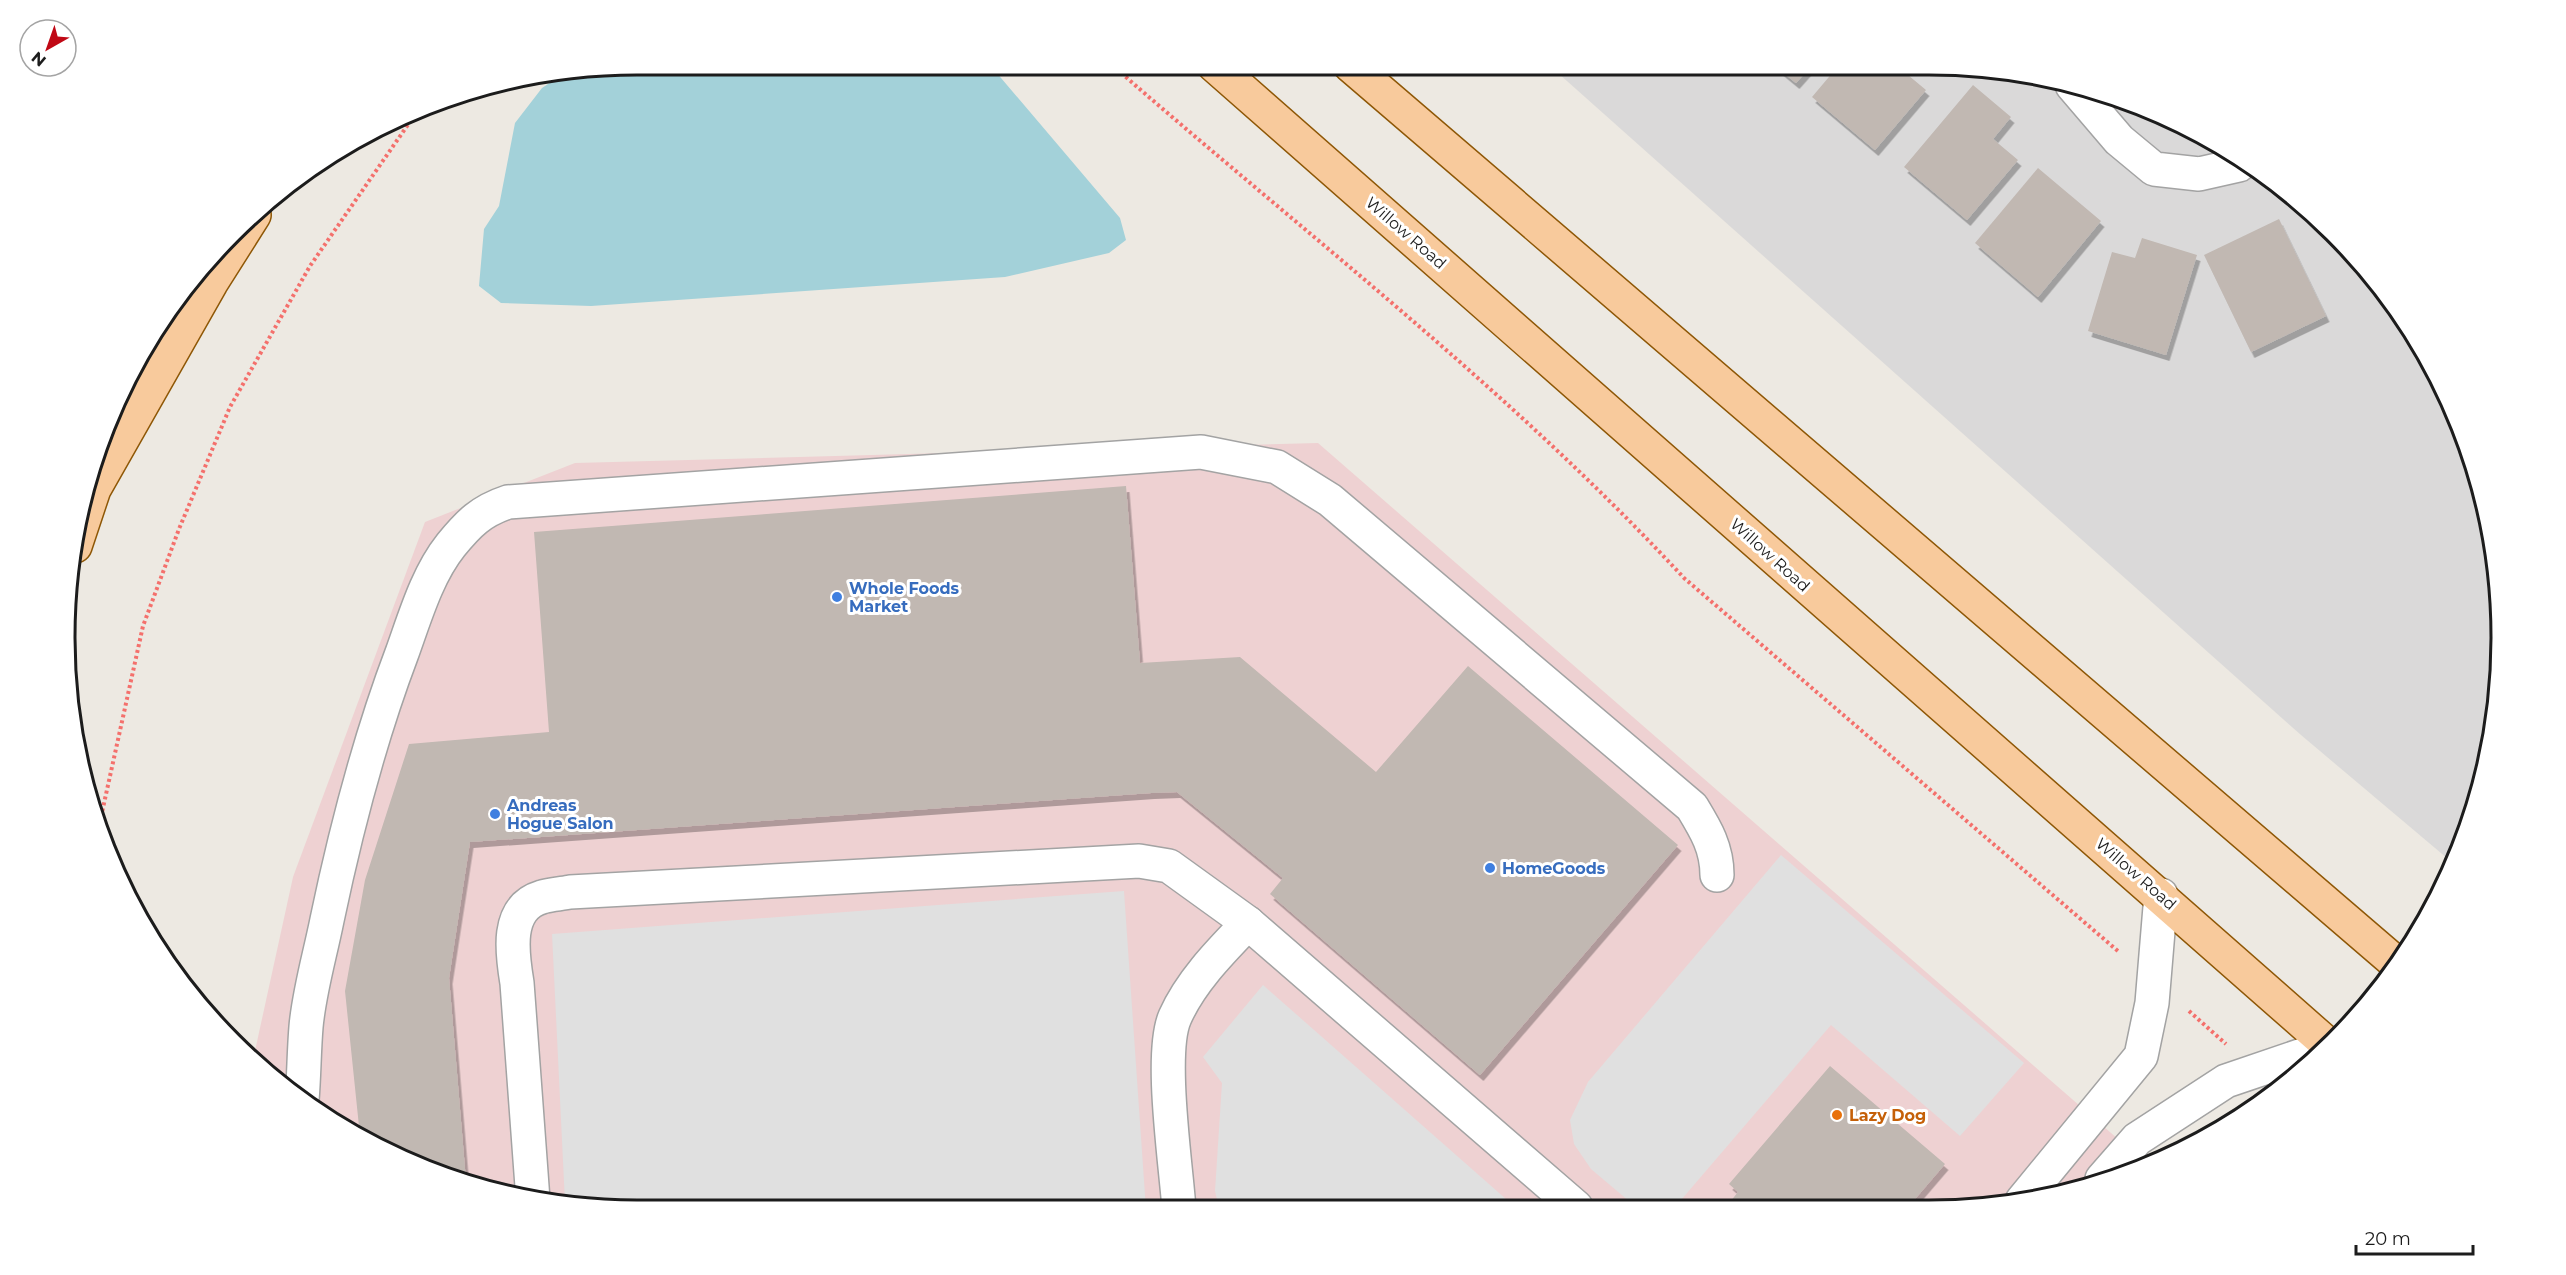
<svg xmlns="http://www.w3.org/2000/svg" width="2566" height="1275" viewBox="0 0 2566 1275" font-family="Montserrat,sans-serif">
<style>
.residential{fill:#dad9d9}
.commercial{fill:#eed1d2}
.parking{fill:#e0e0e0}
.water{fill:#a3d1d9}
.building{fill:#c1b8b2;filter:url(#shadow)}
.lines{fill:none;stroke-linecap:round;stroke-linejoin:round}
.minor-casing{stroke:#a3a3a3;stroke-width:36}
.major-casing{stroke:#8e5706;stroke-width:36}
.path{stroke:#f4706c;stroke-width:4;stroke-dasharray:3 3;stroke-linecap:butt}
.minor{stroke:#fff;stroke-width:33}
.major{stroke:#f8ca9c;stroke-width:33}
.shop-dot{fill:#3f7fe0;stroke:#fff;stroke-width:2}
.food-dot{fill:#e8710a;stroke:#fff;stroke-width:2}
.labels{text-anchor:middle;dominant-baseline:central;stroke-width:6;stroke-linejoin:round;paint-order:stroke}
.street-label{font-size:16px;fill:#1c1c1c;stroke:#fff}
.shop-label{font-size:16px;font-weight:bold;fill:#366cbe;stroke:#fff;text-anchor:start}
.food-label{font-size:16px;font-weight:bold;fill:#c56008;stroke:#fff;text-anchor:start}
.rim{fill:none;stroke:#1c1c1c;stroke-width:3}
</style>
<defs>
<filter id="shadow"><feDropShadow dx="3.5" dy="6" stdDeviation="0" flood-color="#0004"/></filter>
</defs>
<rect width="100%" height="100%" fill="#ede9e2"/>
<polygon class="residential" points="1549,65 1929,65 2041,76 2148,108 2247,161 2334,233 2405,319 2458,419 2491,526 2501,638 2490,750 2454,864 2301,735"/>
<polygon class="commercial" points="1318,443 2149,1166 2004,1206 637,1210 525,1199 418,1167 319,1114 253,1060 293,877 425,522 575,463"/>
<g class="parking">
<polygon points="1781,855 2024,1063 1960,1136 1831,1025 1675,1207 1636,1207 1591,1169 1574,1144 1570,1120 1588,1082"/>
<polygon points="1124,891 1146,1209 637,1210 565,1203 552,934"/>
<polygon points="1263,985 1515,1207 1219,1208 1215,1191 1222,1083 1203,1057"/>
</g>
<polygon class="water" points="638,65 990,65 1120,218 1126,240 1109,253 1005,277 591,306 501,303 479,286 484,229 499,206 515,123 542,88 557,78"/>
<g class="building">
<polygon points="1774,65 1812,65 1796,83"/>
<polygon points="1839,65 1907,65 1902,70 1926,90 1875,150 1812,97"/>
<polygon points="1973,85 2011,117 1993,139 2018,160 1967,220 1904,167"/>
<polygon points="2038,168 2101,221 2038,297 1975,243"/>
<polygon points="2295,201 2334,233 2352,255 2291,205"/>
<polygon points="2279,219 2326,316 2251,352 2204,255"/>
<polygon points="2142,238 2197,255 2166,355 2088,331 2112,252 2135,258"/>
<polygon points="1126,486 1140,663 1240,657 1376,772 1468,666 1678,845 1480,1075 1270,894 1283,878 1177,792 1151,793 470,842 449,978 466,1181 418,1167 360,1136 345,991 365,880 409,744 549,732 534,532"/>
<polygon points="1830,1066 1945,1164 1909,1206 1726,1207 1738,1192 1729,1184"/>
</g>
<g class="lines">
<defs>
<g id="minor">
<polyline points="2072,85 2119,140 2154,169 2199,174 2239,165 2244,160"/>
<path d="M 302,1100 C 304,1076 304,1051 306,1027 C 309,992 320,955 327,920 C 346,829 369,740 402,653 C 415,617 427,575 451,545 C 469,523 481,511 508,502 L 1201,452 L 1277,467 L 1330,500 L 1692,807 C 1706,830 1717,848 1717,875"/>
<polyline points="2102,1179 2137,1139 2226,1081 2320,1049"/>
<path d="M 533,1200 L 517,983 C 512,953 505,908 542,897 C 550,894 561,894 570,892 L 1139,861 L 1169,866 L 1248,923 L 1576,1207"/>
<polyline points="2022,1201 2141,1056 2152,1003 2161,895"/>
<path d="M 1179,1209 C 1176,1165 1159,1053 1175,1017 C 1191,981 1221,951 1248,923"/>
</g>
<g id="major">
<polyline points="1214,65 2326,1043"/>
<polyline points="1350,65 2396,963"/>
<polyline points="75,546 94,489 211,283 254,215"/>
</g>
</defs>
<use href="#minor" class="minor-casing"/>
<use href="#major" class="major-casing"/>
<g class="path">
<path d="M 1112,65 C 1304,233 1510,390 1684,578 L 2119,952"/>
<polyline points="101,817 143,626 179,529 230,407 310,266 414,116"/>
<polyline points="2189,1011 2226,1044"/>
</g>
<use href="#minor" class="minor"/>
<use href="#major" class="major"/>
</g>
<g class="shop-dot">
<circle cx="837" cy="597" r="6"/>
<circle cx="495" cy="814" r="6"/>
<circle cx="1490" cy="868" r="6"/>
</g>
<circle class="food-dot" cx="1837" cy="1115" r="6"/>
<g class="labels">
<g class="street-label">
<text transform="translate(1406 233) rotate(41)">Willow Road</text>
<text transform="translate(1770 555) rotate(42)">Willow Road</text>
<text transform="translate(2136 874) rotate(41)">Willow Road</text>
</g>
<g class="shop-label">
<text x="849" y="588">Whole Foods<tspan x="849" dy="18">Market</tspan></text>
<text x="507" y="805">Andreas<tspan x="507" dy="18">Hogue Salon</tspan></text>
<text x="1502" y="868">HomeGoods</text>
</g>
<g class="food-label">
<text x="1849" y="1115">Lazy Dog</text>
</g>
</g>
<path d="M0 0H2566V1275H0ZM637 75H1929A562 562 0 0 1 2491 637V638A562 562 0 0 1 1929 1200H637A562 562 0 0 1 75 638V637A562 562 0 0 1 637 75Z" fill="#fff" fill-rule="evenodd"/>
<path class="rim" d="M637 75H1929A562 562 0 0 1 2491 637V638A562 562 0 0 1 1929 1200H637A562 562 0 0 1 75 638V637A562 562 0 0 1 637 75Z"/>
<g transform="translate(48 48) rotate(220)"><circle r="28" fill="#ffffff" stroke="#a4a4a4" stroke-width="1.5"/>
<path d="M0-4.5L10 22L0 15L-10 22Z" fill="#c00815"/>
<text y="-9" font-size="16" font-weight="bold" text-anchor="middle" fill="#1c1c1c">N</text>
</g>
<path d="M2356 1245v9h117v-9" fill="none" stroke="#1c1c1c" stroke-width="3"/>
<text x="2365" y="1245" font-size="18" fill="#1c1c1c" stroke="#ffffff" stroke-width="4.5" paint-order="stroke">20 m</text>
</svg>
